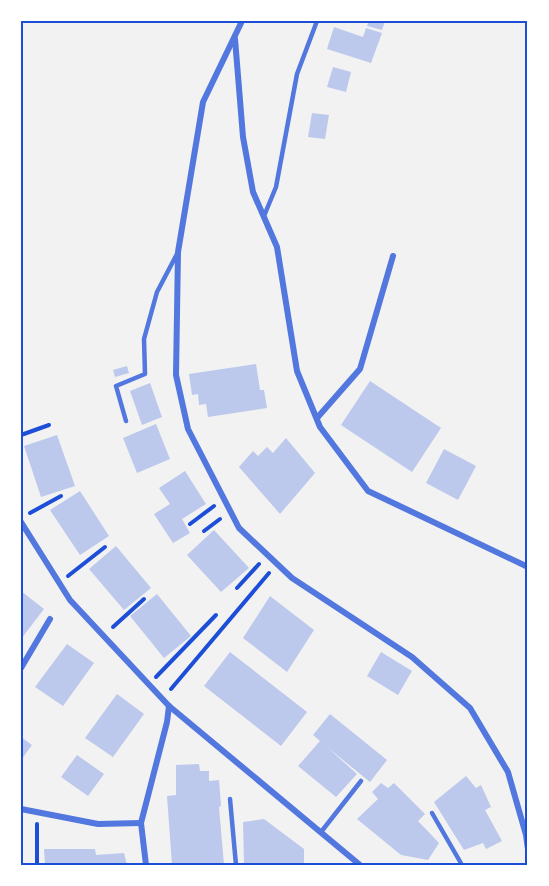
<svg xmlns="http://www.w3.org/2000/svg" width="549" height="886" viewBox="0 0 549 886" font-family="Spectral,serif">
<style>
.building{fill:#bdc9ec}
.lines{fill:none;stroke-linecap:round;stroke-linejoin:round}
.path{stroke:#1d4ed8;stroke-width:4}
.service{stroke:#5277de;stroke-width:4.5}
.minor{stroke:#5277de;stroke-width:6}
.neatline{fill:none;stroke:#1d4ed8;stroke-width:2}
</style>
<rect width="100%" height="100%" fill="#f2f2f2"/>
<g class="building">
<polygon points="369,21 385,21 382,30 367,26"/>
<polygon points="334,27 363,37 366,28 382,33 371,63 327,49"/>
<polygon points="333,67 351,72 346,92 327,87"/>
<polygon points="312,113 329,115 325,139 308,137"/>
<polygon points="256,364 260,390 264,390 267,408 208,417 206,404 199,405 198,394 192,395 189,374"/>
<polygon points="127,366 129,373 115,377 113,370"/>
<polygon points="370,381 441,428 412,472 341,425"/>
<polygon points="150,383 162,417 142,425 130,391"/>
<polygon points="156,424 170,459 137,473 123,438"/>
<polygon points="57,435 75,486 41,497 24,446"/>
<polygon points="286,438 315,473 280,514 239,467 253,451 258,456 267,447 273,453"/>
<polygon points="444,449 476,466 458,500 426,483"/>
<polygon points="185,471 206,504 182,519 190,533 173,543 154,514 170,504 159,488"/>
<polygon points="80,491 109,536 80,555 50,510"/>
<polygon points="214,530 249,568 221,592 187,555"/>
<polygon points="116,546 151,588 124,610 89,569"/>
<polygon points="21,591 44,609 21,639"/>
<polygon points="157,594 191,636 164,658 130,616"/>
<polygon points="270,596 314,630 287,672 243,638"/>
<polygon points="67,644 94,663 63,706 35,687"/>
<polygon points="230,652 307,712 281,746 204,686"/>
<polygon points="381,652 412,671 398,695 367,676"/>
<polygon points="117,694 144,714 113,757 85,738"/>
<polygon points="330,714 387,760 370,782 327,747 357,774 336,797 298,766 320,741 313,735"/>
<polygon points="21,737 32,745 21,760"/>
<polygon points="77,755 104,774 88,796 61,777"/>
<polygon points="199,764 200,771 209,771 209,781 219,780 221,806 219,807 224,865 172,865 167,796 176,795 176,765"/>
<polygon points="466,776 476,788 481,785 491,807 485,810 502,841 486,849 483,843 464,850 434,802"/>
<polygon points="381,783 388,788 394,783 425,814 418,821 439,843 428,860 401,855 357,819 378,799 372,792"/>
<polygon points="264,819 304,849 304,864 290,865 244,865 243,822"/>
<polygon points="44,849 95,849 96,855 124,853 127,865 45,865"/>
</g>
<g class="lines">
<g class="path">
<polyline points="21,435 49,425"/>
<polyline points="30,513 61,496"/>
<polyline points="190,524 214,506"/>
<polyline points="204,531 220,519"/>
<polyline points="68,576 105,547"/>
<polyline points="237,588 259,564"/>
<polyline points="113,627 144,599"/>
<polyline points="156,677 216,615"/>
<polyline points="171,689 269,573"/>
<polyline points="37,824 37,865"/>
</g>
<g class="service">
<polyline points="264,216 276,187 297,74 317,21"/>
<polyline points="126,421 116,386 145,374 144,339 157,292 177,254"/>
<polyline points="230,799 236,865"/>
<polyline points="432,813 462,865"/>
<polyline points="321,832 361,781"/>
</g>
<g class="minor">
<polyline points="242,21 203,102 178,252 176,375 188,429 239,528 292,578 412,657 470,708 508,772 526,835 528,849"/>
<polyline points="235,39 243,137 253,192 277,247 297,371 320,427 368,491 528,567"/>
<polyline points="317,418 360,369 393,256"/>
<polyline points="21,522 70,600 169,706 360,865"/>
<polyline points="21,668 50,619"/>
<polyline points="21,809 98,824 141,823"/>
<polyline points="146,865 141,823 167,722 169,706"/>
</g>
</g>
<rect width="549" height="886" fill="none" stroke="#ffffff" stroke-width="45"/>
<rect x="22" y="22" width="504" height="842" class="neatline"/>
</svg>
